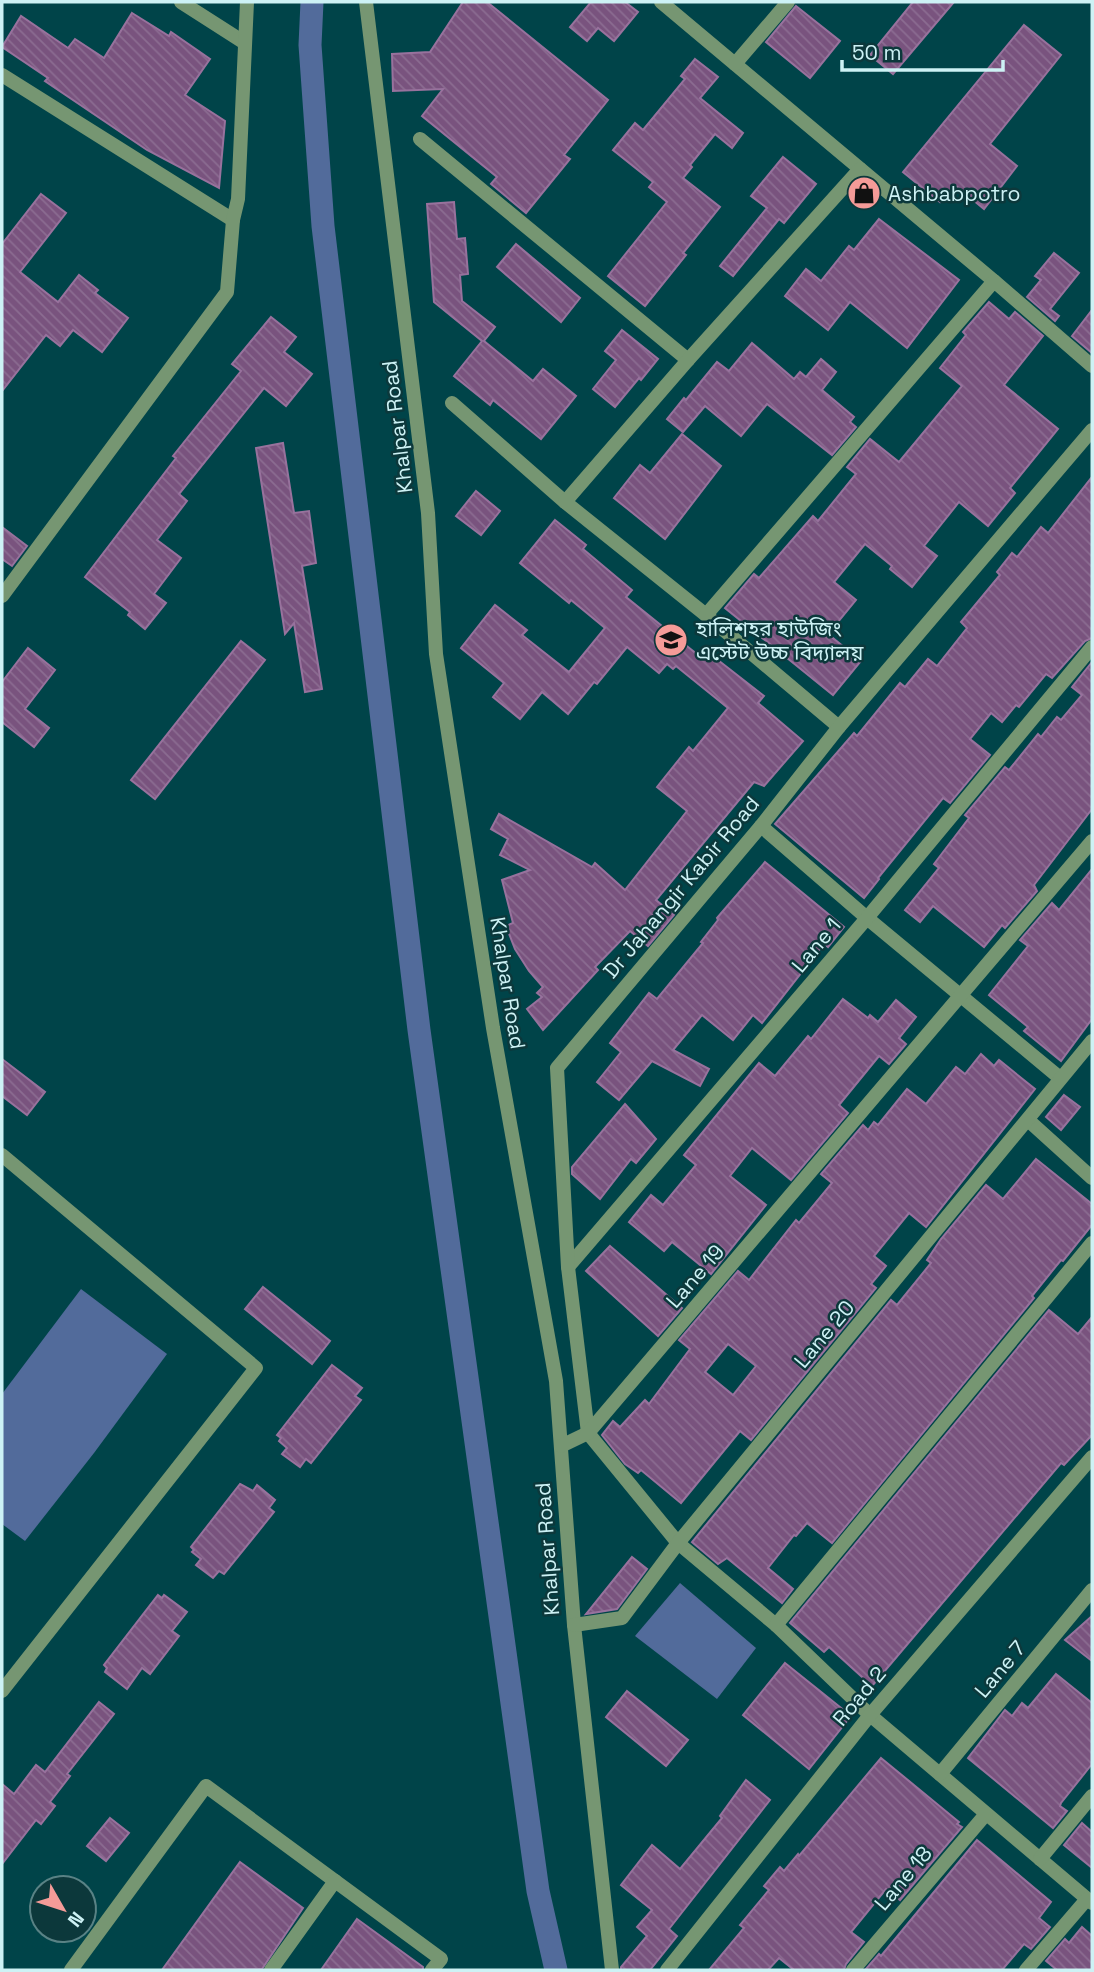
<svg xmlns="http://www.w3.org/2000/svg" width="1094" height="1972" viewBox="0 0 1094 1972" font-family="'Space Grotesk','Noto Sans Bengali',sans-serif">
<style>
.water{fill:#526b9b}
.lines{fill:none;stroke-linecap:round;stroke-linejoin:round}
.canal{stroke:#526b9b;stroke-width:23}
.building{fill:url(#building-back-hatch);stroke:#98729d;stroke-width:2;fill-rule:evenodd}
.street{stroke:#769672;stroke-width:14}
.labels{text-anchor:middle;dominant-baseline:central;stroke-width:5;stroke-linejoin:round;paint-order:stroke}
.poi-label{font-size:21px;fill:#cdf2f5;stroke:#0c383b;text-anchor:start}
.street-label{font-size:21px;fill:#cdf2f5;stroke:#0c383b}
</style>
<defs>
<pattern id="building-back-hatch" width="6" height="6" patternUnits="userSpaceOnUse" patternTransform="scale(1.75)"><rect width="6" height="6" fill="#79537e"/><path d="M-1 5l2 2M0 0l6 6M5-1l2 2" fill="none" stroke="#8b6c91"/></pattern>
</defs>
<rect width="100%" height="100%" fill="#004449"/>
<g class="water">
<polygon points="81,1289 167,1354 94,1453 25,1541 2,1524 2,1394"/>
<polygon points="680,1583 756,1648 717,1699 635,1636"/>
</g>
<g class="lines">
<polyline class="canal" points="312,2 310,45 323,226 419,1030 538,1891 556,1970"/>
</g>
<g class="building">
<polygon points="463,2 487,2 608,100 564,155 570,159 526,213 491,184 497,177 422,116 443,89 393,91 392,54 430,52"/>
<polygon points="591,2 625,2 638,12 614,41 598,28 587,41 570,27"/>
<polygon points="913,2 954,2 893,74 870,55"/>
<polygon points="796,6 840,41 810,78 766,42"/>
<polygon points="132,13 169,36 171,32 210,59 185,95 225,121 219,188 147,150 45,81 48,78 2,47 21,16 68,48 75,39 104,58"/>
<polygon points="1024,25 1061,55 990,144 1017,166 984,209 955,185 940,202 903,172"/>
<polygon points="695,59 718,77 700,98 743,133 732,148 715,134 690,165 692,167 683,178 720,207 683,253 686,255 645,306 608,276 667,202 649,187 653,182 613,150 635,123 643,130 685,79 681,76"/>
<polygon points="783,157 816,184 784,223 779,219 733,276 720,266 767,208 751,196"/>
<polygon points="41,194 66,213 20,272 58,302 79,275 98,290 95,293 128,318 102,352 73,330 60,346 46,335 2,391 2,244"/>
<polygon points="454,202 457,239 465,238 468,274 460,275 462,301 495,327 484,341 533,381 543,369 576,396 541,439 493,400 490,405 454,376 482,341 434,302 427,204"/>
<polygon points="879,219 959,280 907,348 850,302 828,330 785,296 806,269 821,281 849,246 854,250"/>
<polygon points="516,244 580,298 561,322 497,267"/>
<polygon points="1054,253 1079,273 1050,309 1059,316 1055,321 1027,297 1041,280 1035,276"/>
<polygon points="989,302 1009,319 1015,312 1043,336 1004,385 1058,429 1010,488 1015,493 988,526 959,502 924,546 937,556 912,587 890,569 892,566 865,544 834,582 856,600 828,634 861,661 833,695 725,608 754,574 759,578 813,516 818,521 856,474 847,467 870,439 899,462 962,386 940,368 966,335 963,332"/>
<polygon points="1092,310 1092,353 1072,336"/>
<polygon points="271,317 296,337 284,352 312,374 286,406 264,388 179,494 187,501 157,540 181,558 154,594 166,603 145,629 128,615 130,612 85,577 176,458 173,456 241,371 232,364"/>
<polygon points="622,330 658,359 641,380 639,378 615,407 593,389 616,360 605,351"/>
<polygon points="752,343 794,379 800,372 806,377 821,359 836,372 822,390 854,417 850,422 856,427 832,455 767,404 741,436 705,406 683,432 667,419 684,398 686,400 717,362 729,371"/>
<polygon points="682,434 721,466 665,539 614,498 640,465 650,473"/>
<polygon points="283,443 294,513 309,511 316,563 302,566 322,689 305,692 294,623 285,634 256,448"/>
<polygon points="1092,477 1092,638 1085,641 1052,678 1046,674 1019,707 1016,705 1002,722 991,713 970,739 990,755 950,803 943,798 878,878 879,879 864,898 775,824 854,733 857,736 900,683 905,687 928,659 937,666 967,628 961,622 1000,575 997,572 1012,553 1017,557 1041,527 1048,533"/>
<polygon points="476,491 500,511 481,535 456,516"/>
<polygon points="555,520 586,545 583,549 632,590 626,597 703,659 709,653 764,696 758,703 803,741 764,786 754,782 656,900 674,915 648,946 630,931 595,967 598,970 543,1030 527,1009 542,997 537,993 543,987 529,971 515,949 506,926 513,923 502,880 530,870 500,855 508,839 491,829 499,814 592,867 595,863 625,890 687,811 657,787 689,747 693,751 728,708 676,666 673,669 667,664 659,673 627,647 597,684 594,682 568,714 542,692 520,719 493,697 504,683 461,648 495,605 527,630 522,635 569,672 605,628 571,600 569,603 520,563"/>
<polygon points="2,527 27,546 12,566 2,559"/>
<polygon points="241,641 265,660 155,799 131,780"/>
<polygon points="28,648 55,670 25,709 49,728 34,747 2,722 2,682"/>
<polygon points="1092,662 1092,809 1034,885 1037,891 1005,928 1002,925 984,947 933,906 920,922 905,910 939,868 934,864 969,818 965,815 1005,767 1009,770 1038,734 1041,737 1057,717 1061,720 1082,695 1072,687"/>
<polygon points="765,862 844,927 828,947 824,944 762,1023 753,1015 733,1040 702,1015 673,1050 709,1069 700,1086 652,1061 619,1100 597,1082 621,1052 610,1043 649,993 657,999 703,943 701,942 718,920 717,918"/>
<polygon points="1092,869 1092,1019 1061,1061 1024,1031 1028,1027 989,995 1028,946 1020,940 1052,903 1059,910"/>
<polygon points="843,999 868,1018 870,1015 878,1022 896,1000 916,1017 899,1038 906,1044 889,1064 879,1056 839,1105 848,1113 791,1180 752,1148 730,1176 766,1205 711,1274 672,1242 664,1251 629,1222 651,1195 663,1205 696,1165 684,1155 759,1063 775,1076 808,1036 811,1039"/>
<path d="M 981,1054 L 994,1066 L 999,1060 L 1035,1089 L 926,1227 L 909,1213 L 874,1256 L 886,1266 L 871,1284 L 876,1288 L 751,1440 L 740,1431 L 681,1503 L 641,1470 L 638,1473 L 625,1464 L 602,1435 L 613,1421 L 620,1427 L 645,1400 L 649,1404 L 690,1349 L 679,1340 L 738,1271 L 749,1280 L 796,1220 L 799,1223 L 832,1183 L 821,1174 L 863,1125 L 868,1130 L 874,1122 L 878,1125 L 907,1089 L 926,1104 L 956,1067 L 965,1074 ZM 728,1344 L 756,1366 L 733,1395 L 705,1372 Z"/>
<polygon points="2,1059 45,1092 27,1115 2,1096"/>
<polygon points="1064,1095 1080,1107 1061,1130 1046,1117"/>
<polygon points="625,1104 656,1139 636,1163 631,1159 600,1199 572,1174 572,1167"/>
<polygon points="1036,1159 1092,1204 1092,1225 1063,1261 1061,1260 1032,1296 1034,1298 832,1543 807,1523 796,1536 794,1535 768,1568 793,1589 782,1603 727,1558 718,1564 692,1542 891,1300 897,1305 931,1263 927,1260 941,1239 986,1185 1003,1199"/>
<polygon points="610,1246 682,1308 658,1336 586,1271"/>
<polygon points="263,1287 330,1341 312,1364 245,1309"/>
<polygon points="1049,1310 1078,1334 1092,1317 1092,1435 1064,1465 1061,1463 872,1686 829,1647 824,1652 790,1623"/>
<polygon points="332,1365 362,1388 355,1396 361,1400 311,1463 306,1459 300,1467 282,1454 287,1448 279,1441 281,1438 277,1435"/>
<polygon points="240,1484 253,1491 257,1485 275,1500 269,1508 274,1512 224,1574 219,1571 213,1578 196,1565 201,1559 192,1552 194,1550 191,1547"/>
<polygon points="632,1557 647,1569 617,1609 586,1614"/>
<polygon points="158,1595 162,1598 164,1595 187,1612 172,1631 179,1636 150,1674 142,1668 127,1689 105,1672 107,1668 104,1665"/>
<polygon points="1092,1616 1092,1661 1065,1640"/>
<polygon points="785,1663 851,1716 809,1769 743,1715"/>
<polygon points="1056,1674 1092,1703 1092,1764 1061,1803 1060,1806 1067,1811 1053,1828 968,1758 1005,1710 1012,1716 1022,1703 1028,1708"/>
<polygon points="627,1691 688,1740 666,1766 606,1717"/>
<polygon points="99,1702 114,1714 67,1774 70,1776 50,1802 55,1806 41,1824 36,1820 2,1864 2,1784 14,1794 36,1765 45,1772"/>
<polygon points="881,1758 959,1822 957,1824 962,1827 900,1900 886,1889 851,1932 864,1942 846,1964 844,1970 794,1970 779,1958 768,1970 709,1970 744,1928 740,1925 769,1890 764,1886 780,1867 784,1871 798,1854 799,1856"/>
<polygon points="746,1780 770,1800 669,1929 677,1936 650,1970 621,1970 621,1967 647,1936 637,1927 652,1910 621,1885 652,1845 680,1869 722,1818 720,1816"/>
<polygon points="110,1818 129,1833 106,1861 87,1846"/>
<polygon points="1082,1823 1092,1832 1092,1868 1064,1845"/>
<polygon points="977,1840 1051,1902 1039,1918 1050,1927 1031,1949 1024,1944 1002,1970 865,1970 879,1954 881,1956"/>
<polygon points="240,1862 303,1908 262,1969 162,1970"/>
<polygon points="357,1919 423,1967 423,1970 321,1970"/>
<polygon points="1082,1927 1092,1936 1092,1970 1057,1970 1046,1961 1065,1939 1069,1943"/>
</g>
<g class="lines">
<g class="street">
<polyline points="181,2 245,43"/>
<polyline points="366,2 428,513 436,654 493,1028 556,1381 574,1625 612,1970"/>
<polyline points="661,2 994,281"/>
<polyline points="735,64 788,2"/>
<polyline points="2,75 233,220"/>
<polyline points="420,139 688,360"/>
<polyline points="452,403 565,502"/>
<polyline points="2,596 227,292 233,220 238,199 247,2"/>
<polyline points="706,615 565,502 688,360 860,169"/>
<polyline points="839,727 706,615 994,281 1092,366"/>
<polyline points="761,826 867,918 1060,1078"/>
<polyline points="1028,1120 1092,1178"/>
<polyline points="2,1155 256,1368 2,1691"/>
<polyline points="568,1267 867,918 1092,647"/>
<polyline points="588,1433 568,1267 557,1068 761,826 839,727 1092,430"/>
<polyline points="588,1433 678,1543 776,1625 870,1715 1092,1903"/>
<polyline points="561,1446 588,1433 1092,841"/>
<polyline points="574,1625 622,1618 678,1543 1092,1041"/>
<polyline points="776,1625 1092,1243"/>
<polyline points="940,1774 1092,1590"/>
<polyline points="1040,1859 1092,1796"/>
<polyline points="71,1970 206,1786 441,1959 432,1970"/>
<polyline points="271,1970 335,1881"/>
<polyline points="667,1970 870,1715 1092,1457"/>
<polyline points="853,1970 986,1814"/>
<polyline points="1026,1970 1087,1899"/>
</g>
</g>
<defs>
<symbol id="shop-disc" viewBox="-11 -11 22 22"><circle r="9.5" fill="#f59b98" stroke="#0c383b"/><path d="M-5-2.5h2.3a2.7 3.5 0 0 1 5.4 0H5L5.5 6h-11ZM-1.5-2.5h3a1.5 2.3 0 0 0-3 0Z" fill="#111"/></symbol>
<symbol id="school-disc" viewBox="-11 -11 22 22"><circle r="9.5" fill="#f59b98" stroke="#0c383b"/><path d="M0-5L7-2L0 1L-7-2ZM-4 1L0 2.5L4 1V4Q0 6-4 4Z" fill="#111"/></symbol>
</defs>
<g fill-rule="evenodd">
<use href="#shop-disc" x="845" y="174" width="38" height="38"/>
<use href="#school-disc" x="652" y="621" width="38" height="38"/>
</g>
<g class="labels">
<g class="poi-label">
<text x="888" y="193">Ashbabpotro</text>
<text x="696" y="628">হালিশহর হাউজিং<tspan x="696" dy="24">এস্টেট উচ্চ বিদ্যালয়</tspan></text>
</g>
<g class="street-label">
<text transform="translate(397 427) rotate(-97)">Khalpar Road</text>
<text transform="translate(681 887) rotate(-50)">Dr Jahangir Kabir Road</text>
<text transform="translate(816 945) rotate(-50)">Lane 1</text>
<text transform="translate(508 983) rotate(81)">Khalpar Road</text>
<text transform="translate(695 1276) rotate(-49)">Lane 19</text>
<text transform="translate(824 1334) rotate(-50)">Lane 20</text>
<text transform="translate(547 1549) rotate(-94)">Khalpar Road</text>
<text transform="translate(1000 1669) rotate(-50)">Lane 7</text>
<text transform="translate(859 1696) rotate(-50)">Road 2</text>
<text transform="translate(903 1878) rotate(-50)">Lane 18</text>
</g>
</g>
<rect width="1094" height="1972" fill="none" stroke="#cdf2f5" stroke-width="7"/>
<g transform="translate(63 1909) rotate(129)"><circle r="33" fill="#0c383b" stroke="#598285" stroke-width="2"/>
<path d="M0-5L12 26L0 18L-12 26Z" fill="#f59b98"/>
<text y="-10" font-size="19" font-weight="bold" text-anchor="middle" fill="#cdf2f5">N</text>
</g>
<path d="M842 60v10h161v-10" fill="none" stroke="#cdf2f5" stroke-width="3.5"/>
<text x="852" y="60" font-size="21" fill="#cdf2f5" stroke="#0c383b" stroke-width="5" paint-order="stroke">50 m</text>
</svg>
